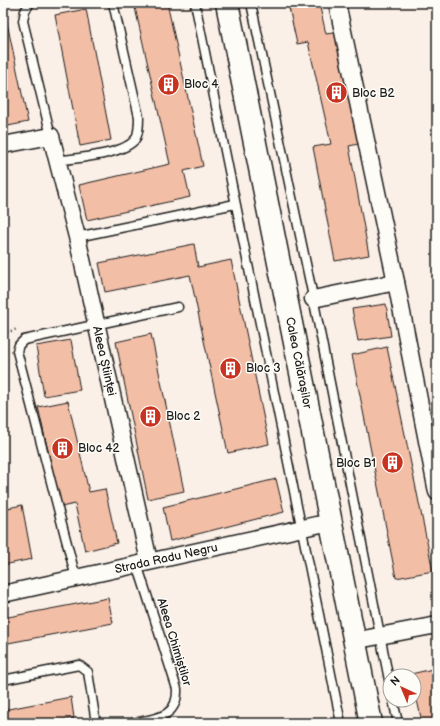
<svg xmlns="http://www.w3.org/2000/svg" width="440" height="726" viewBox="0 0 440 726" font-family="'Balsamiq Sans',sans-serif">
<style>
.building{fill:#f3bea6;stroke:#1c1c1c}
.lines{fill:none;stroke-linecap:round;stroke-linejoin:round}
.lane-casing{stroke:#1c1c1c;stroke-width:11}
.street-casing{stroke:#1c1c1c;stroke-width:19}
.primary-casing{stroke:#1c1c1c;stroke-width:25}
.path{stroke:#1c1c1c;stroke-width:2.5;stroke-dasharray:1 3;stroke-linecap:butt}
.lane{stroke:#fdfcf7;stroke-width:8}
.street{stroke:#fdfcf7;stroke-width:16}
.primary{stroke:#fdfcf7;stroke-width:22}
.labels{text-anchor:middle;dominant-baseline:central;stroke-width:3;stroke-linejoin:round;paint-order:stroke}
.poi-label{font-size:12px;fill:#1c1c1c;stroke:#fdfcf7;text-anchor:start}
.street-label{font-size:12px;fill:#1c1c1c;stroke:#fdfcf7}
</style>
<rect width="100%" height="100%" fill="#fbf0e7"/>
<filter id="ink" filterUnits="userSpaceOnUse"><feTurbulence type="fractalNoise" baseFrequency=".025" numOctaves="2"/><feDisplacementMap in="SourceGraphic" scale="8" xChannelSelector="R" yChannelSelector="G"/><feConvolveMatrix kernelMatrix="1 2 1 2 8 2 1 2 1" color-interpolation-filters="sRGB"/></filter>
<g filter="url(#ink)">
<g class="building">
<polygon points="134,3 167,3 203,166 184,171 190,197 87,220 79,185 170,164"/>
<polygon points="288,3 319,3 326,34 340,32 363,143 349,146 369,255 335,261 313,147 331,144 308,42 297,44"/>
<polygon points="3,4 28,122 3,127"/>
<polygon points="86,9 111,140 80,146 55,15"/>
<polygon points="194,244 198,267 231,260 269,444 228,453 190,275 105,292 99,263"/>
<polygon points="386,304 391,336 358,341 352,309"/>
<polygon points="151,334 184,491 148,499 116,342"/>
<polygon points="71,340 80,390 44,396 36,346"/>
<polygon points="387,347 433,571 396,578 352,355"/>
<polygon points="68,401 89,492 105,489 117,543 85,551 75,504 61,507 38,407"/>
<polygon points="3,478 8,508 22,505 32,559 3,565"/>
<polygon points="276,479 284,512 170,541 163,507"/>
<polygon points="108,598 113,623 3,644 3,618"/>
<polygon points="437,668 437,719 422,722 414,687 414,676 412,676 411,674"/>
<polygon points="71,697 74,718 48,723 3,723 3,710"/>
</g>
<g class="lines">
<defs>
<g id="lane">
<polyline points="30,3 25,11 23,21 51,136"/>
<polyline points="195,3 341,723"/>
<polyline points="251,3 312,292 390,685"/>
<path d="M 57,161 C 75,158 126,155 136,138 C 139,132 139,123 139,117 L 113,3"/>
<polyline points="77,237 235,204"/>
<polyline points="76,578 17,351 19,345 24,340 178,307"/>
<polyline points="3,680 79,665 88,672 96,723"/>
<polyline points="393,700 398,723"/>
<path d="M 133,723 C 156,718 178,718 177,689 L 137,564"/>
</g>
<g id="street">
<path id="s1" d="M 3,145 L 51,136 L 77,237 L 149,561"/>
<polyline points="396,282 437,492"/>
<polyline points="313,299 396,282 337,3"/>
<path id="s2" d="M 3,594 L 330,522"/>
<polyline points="353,641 437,625"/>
</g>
<g id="primary">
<path id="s3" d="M 227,3 L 371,723"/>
</g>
</defs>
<use href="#lane" class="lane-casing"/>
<use href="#street" class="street-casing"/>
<use href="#primary" class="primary-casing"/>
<polyline class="path" points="3,333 18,329"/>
<use href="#lane" class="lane"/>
<use href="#street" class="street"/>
<use href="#primary" class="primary"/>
</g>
</g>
<defs>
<symbol id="building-disc" viewBox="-11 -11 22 22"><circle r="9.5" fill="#c8321e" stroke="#fdfcf7"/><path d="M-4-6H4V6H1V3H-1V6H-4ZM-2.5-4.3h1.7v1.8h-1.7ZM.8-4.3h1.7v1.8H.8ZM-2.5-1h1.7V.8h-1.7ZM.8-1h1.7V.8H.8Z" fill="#fff"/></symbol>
</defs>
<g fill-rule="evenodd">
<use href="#building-disc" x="156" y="72" width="25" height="25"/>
<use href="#building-disc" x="324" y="80" width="25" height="25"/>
<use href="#building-disc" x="218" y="356" width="25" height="25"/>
<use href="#building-disc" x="138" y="404" width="25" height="25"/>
<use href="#building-disc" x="50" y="436" width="25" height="25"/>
<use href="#building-disc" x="380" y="450" width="25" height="25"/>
</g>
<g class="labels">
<g class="poi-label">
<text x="184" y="84">Bloc 4</text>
<text x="352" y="93">Bloc B2</text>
<text x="246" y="368">Bloc 3</text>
<text x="166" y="416">Bloc 2</text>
<text x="78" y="448">Bloc 42</text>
<text x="376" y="463" text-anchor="end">Bloc B1</text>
</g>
<g class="street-label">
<text stroke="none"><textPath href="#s1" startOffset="280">Aleea Științei</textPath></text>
<text stroke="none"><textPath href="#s3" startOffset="367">Calea Călărașilor</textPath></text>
<text stroke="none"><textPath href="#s2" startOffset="167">Strada Radu Negru</textPath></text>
<text transform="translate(174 642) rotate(73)">Aleea Chimiștilor</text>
</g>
</g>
<rect width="440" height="726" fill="none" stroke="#fdfcf7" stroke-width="16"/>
<rect x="8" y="8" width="424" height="710" fill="none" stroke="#1c1c1c" stroke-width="1.5" filter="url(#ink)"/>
<g transform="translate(402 688) rotate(316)"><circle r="19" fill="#fdfcf7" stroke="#a3a29f"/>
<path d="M0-3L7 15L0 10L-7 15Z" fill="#c8321e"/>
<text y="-6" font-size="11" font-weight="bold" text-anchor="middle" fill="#1c1c1c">N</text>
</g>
</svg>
